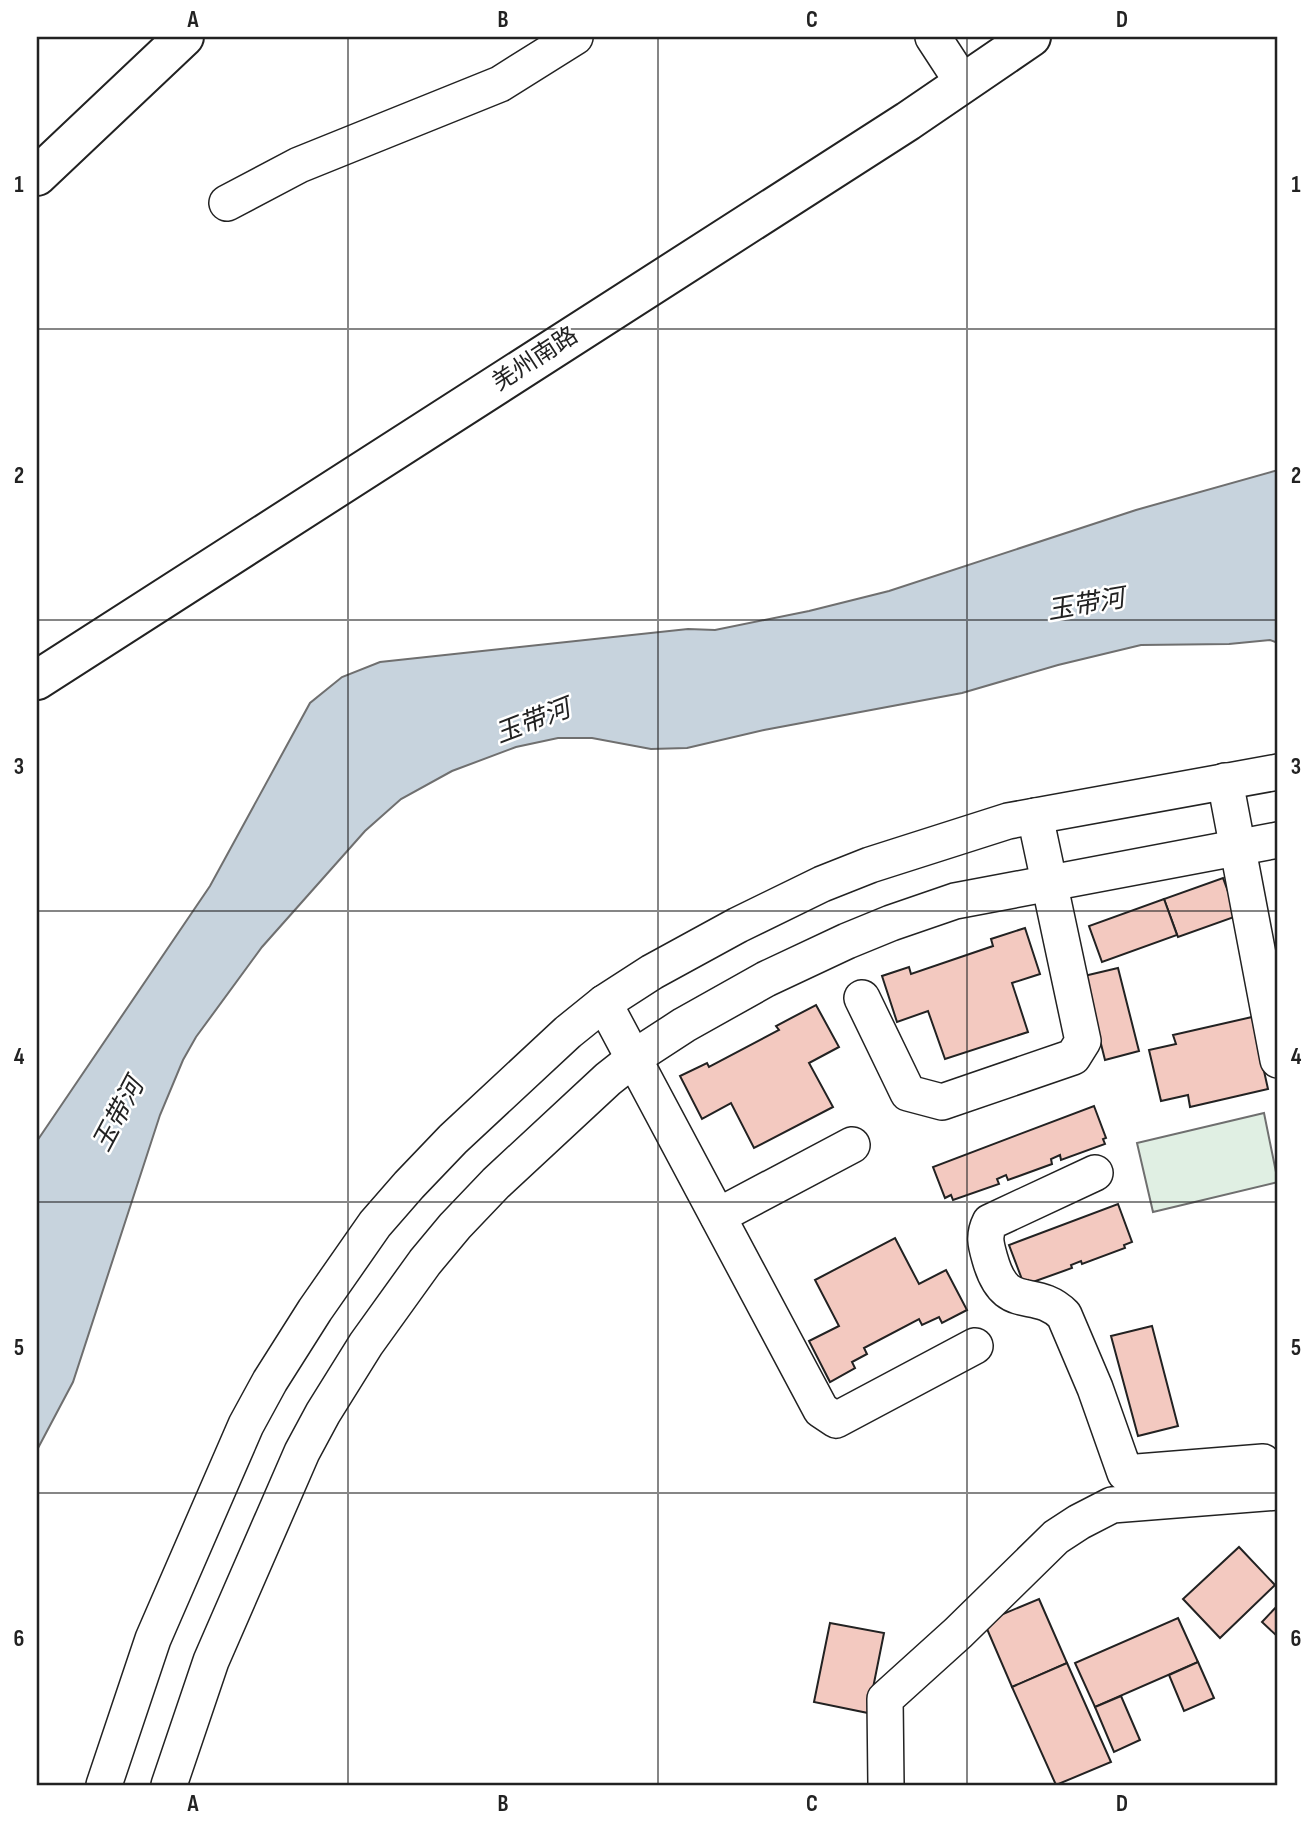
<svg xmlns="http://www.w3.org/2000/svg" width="1315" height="1822" viewBox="0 0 1315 1822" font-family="'Sofia Sans Condensed','Noto Sans SC',sans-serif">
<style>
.green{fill:#e0efe3;stroke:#6f6f6f;stroke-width:2}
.water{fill:#c7d3dd;stroke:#6f6f6f;stroke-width:2}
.building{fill:#f3c9c0;stroke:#222;stroke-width:2}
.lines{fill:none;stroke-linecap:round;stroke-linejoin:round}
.minor-casing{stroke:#222;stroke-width:38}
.major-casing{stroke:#222;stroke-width:42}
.highway-casing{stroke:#222;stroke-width:42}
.minor{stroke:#fff;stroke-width:35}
.major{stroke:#fff;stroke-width:38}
.highway{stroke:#fff;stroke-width:38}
.grid{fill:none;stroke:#222;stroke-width:2;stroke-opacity:0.55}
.labels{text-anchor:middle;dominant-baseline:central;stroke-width:5;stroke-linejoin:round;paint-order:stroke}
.street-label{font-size:24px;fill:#222;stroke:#fff}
.water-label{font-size:26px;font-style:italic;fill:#222;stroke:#fff}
.neatline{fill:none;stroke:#222;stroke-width:2.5}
.grid-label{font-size:23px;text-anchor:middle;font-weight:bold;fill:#222}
</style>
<rect width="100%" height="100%" fill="#fff"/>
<polygon class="green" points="1264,1113 1278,1182 1153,1212 1137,1143"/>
<polygon class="water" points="1278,470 1278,643 1270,640 1229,644 1141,645 1058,665 962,693 764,730 687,748 651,749 592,738 558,738 516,747 452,771 401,799 365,831 262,947 196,1037 183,1060 160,1115 73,1382 37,1450 37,1141 210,886 310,703 342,677 380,662 688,629 715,630 809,611 889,591 1136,510"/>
<g class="building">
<polygon points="1223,878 1237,916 1178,937 1164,899"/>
<polygon points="1164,899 1177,935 1102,962 1089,926"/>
<polygon points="1025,928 1040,974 1012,983 1028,1032 945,1059 928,1011 897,1022 882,976 909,967 911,974 993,946 991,939"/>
<polygon points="1118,968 1139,1051 1105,1060 1084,976"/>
<polygon points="816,1005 839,1047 809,1063 833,1107 754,1148 731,1103 702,1119 680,1076 707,1063 709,1067 779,1030 776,1026"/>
<polygon points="1252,1017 1268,1089 1190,1107 1188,1095 1161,1101 1149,1050 1176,1044 1173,1035"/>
<polygon points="1094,1106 1106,1138 1103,1139 1105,1144 1061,1160 1060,1155 1051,1159 1052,1164 1008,1180 1006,1175 997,1179 999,1184 953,1200 951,1195 945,1198 933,1167"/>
<polygon points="1118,1204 1132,1242 1124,1245 1125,1248 1082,1264 1081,1261 1071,1265 1072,1268 1030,1283 1028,1280 1023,1282 1009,1245"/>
<polygon points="895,1238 919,1284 946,1270 967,1310 942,1323 939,1317 922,1325 919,1319 864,1348 867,1354 852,1362 855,1368 830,1382 809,1341 839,1326 815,1280"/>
<polygon points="1152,1326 1178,1426 1138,1436 1111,1336"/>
<polygon points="1239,1547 1275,1585 1220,1638 1183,1599"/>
<polygon points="1039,1599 1067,1663 1012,1687 984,1622"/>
<polygon points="1278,1605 1278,1637 1262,1622"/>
<polygon points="1178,1618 1198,1662 1095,1707 1075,1663"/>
<polygon points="830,1623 884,1633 868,1713 814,1702"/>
<polygon points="1198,1662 1214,1698 1184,1711 1169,1675"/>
<polygon points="1067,1663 1111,1762 1056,1785 1012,1687"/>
<polygon points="1121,1696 1140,1740 1114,1752 1095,1707"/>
</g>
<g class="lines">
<defs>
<g id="minor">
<polyline points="933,37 963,83"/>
<polyline points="227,203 299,165 500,84 575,37"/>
<polyline points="1225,781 1278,1060"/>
<polyline points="862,998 908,1093 942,1102 1073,1057 1083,1041 1035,816"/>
<polyline points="604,1003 821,1410 836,1420 975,1346"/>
<path d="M 1095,1173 L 990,1222 C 983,1236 986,1245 990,1259 C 1006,1316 1034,1285 1064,1315 L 1095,1388 L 1125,1473 L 1263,1462 L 1278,1477"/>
<polyline points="718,1216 852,1145"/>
<polyline points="104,1785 153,1639 246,1425 270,1381 315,1310 375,1224 409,1185 453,1139 568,1032 604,1003 652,972 738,925 822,884 870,865 1008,821 1278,772"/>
<polyline points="169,1785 211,1661 302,1452 323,1413 366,1344 425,1262 455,1226 496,1183 608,1079 641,1053 684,1025 766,979 847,941 891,923 955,901 1278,840"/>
<polyline points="886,1785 885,1699 958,1633 1056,1537 1079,1522 1112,1505 1278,1492"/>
</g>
<polyline id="major" points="37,680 908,121 1031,37"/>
<polyline id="highway" points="37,176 184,37"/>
</defs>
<use href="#minor" class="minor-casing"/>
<use href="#major" class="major-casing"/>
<use href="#highway" class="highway-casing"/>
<use href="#minor" class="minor"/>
<use href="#major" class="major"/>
<use href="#highway" class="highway"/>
</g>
<path class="grid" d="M 348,37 L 348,1785M 658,37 L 658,1785M 967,37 L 967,1785M 37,329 L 1278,329M 37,620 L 1278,620M 37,911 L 1278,911M 37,1202 L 1278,1202M 37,1493 L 1278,1493"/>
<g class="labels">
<g class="street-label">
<text transform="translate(535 359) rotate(-33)">羌州南路</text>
</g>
<g class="water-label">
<text transform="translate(1086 605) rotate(-10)">玉带河</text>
<text transform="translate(533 722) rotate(-21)">玉带河</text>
<text transform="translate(119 1115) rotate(-62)">玉带河</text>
</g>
</g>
<rect width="1315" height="1822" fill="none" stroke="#ffffff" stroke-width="77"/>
<rect x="38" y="38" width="1238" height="1746" class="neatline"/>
<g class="grid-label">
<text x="193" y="27">A</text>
<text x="503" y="27">B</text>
<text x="812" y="27">C</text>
<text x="1122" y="27">D</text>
<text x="19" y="192">1</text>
<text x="1296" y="192">1</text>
<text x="19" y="483">2</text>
<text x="1296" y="483">2</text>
<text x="19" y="774">3</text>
<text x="1296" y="774">3</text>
<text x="19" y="1064">4</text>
<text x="1296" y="1064">4</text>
<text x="19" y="1355">5</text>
<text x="1296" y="1355">5</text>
<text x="19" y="1646">6</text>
<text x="1296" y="1646">6</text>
<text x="193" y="1811">A</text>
<text x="503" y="1811">B</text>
<text x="812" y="1811">C</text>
<text x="1122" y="1811">D</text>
</g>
</svg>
